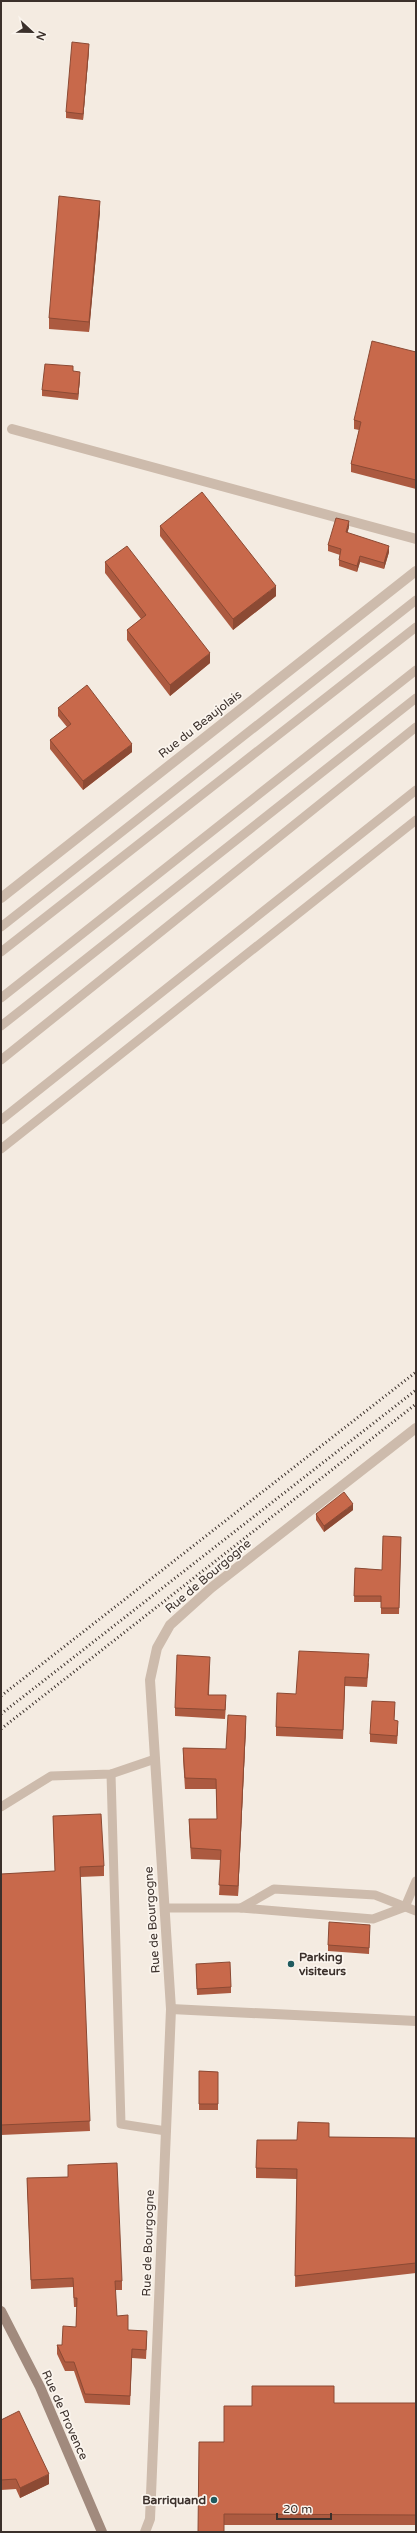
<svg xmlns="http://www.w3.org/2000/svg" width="417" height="2533" viewBox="0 0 417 2533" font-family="'Varela Round',sans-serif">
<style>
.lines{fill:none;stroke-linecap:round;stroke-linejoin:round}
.lane{stroke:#cdbbac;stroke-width:9}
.street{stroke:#cdbbac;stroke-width:10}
.secondary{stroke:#a18a7d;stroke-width:10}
.rail{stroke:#3b302b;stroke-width:3;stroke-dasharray:1 3;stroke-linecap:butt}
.wall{fill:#ac5a40}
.shaded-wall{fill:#8c4a34}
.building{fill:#c8694b;stroke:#8c4a34}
.poi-dot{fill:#1f5a5e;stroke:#fbf5ee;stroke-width:1.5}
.labels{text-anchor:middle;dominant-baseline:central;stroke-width:3.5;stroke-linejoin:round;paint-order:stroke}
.street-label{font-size:12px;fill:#3b302b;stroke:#fbf5ee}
.poi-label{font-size:12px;font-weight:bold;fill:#3b302b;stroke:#fbf5ee;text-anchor:start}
</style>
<rect width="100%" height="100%" fill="#f4ebe1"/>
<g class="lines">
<g class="lane">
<polyline points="1,927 416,600"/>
<polyline points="1,952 416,627"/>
<polyline points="1,998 416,670"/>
<polyline points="1,1026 416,698"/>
<polyline points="1,1060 416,727"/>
<polyline points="1,1120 416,790"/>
<polyline points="1,1149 416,820"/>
<polyline points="111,1774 121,2124 166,2131"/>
<polyline points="1,1807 51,1776 111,1774 155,1759"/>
<polyline points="165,1908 241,1908 373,1919 405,1907 416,1881"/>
<polyline points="241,1908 274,1889 375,1895 416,1911"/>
</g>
<g class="street">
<polyline points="12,429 416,539"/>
<polyline points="1,898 416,571"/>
<polyline points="171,2009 416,2021"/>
<polyline points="145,2532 150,2519 171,2009 150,1680 157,1648 170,1625 211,1588 416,1428"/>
</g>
<polyline class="secondary" points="1,2311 40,2387 102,2532"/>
<g class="rail">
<polyline points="1,1696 416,1372"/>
<polyline points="1,1714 416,1390"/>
<polyline points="1,1729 416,1404"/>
</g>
</g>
<g class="wall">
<polygon points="89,50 83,120 66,118 66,112"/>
<polygon points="100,211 89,332 49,329 49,318"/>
<polygon points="416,352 416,489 351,472 351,464 359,430 354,429 354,420"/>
<polygon points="73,371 80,378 78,400 42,396 42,390"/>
<polygon points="160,526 276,596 233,630 160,536"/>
<polygon points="349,527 347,533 389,552 384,569 360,562 357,572 339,566 339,560 340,555 328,551 328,545"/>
<polygon points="105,562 210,663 170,696 127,640 127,630 141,619 105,573"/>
<polygon points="58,708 132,752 83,790 50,749 50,740 67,727 58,716"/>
<polygon points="353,1510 324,1532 316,1520 316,1514"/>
<polygon points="401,1537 399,1614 381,1614 381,1602 354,1602 355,1568 382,1570"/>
<polygon points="369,1663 367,1687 345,1686 343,1739 276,1736 276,1727 296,1694"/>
<polygon points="210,1665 209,1695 226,1704 225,1719 175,1716 175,1708"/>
<polygon points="395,1710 394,1720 398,1729 397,1744 370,1742 370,1734"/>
<polygon points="246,1726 238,1896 219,1895 221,1860 191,1859 189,1829 189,1819 217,1819 216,1789 185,1789 183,1758 183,1748 226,1749"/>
<polygon points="53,1816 104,1866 104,1876 80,1877 90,2131 1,2135 1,1874 55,1872"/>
<polygon points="370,1931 369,1954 328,1951 328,1945"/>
<polygon points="196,1964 231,1987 231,1993 197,1995"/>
<polygon points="199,2071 218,2072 218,2110 199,2110"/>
<polygon points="329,2137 416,2138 416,2273 295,2287 297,2179 256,2178 256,2168 297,2140"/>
<polygon points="68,2165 122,2281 122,2290 115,2290 117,2316 128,2330 147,2340 146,2359 132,2358 130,2405 85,2403 74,2371 65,2371 57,2354 57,2345 62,2345 76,2327 77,2307 74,2307 73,2287 31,2289 27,2178 68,2177"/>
<polygon points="334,2403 416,2403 416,2525 224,2525 224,2442 252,2406"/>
<polygon points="1,2420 49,2484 20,2498 16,2489 1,2490"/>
</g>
<g class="shaded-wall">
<polygon points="89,44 89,50 83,120 83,114"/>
<polygon points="100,201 100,211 89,332 89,322"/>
<polygon points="80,372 80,378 78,400 78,394"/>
<polygon points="349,521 349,527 346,538 346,532"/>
<polygon points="389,546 389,552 384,569 384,563"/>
<polygon points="360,556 360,562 357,572 357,566"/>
<polygon points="276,586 276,596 233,630 233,619"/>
<polygon points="210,653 210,663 170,696 170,685"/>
<polygon points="132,744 132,752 83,790 83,781"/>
<polygon points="353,1504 353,1510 324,1532 324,1526"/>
<polygon points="246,1716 246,1726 238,1896 238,1886"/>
<polygon points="49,2474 49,2484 20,2498 20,2488"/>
</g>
<g class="building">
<polygon points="72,42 89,44 83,114 66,112"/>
<polygon points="59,196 100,201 89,322 49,318"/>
<polygon points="372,341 416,352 416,480 351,464 361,422 354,420"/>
<polygon points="45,364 73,366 73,371 80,372 78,394 42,390"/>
<polygon points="202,492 276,586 233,619 160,526"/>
<polygon points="336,518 349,521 346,532 389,546 384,563 360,556 357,566 339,560 341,549 328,545"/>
<polygon points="127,546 210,653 170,685 127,630 146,615 105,562"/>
<polygon points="87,685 132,744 83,781 50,740 71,724 58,708"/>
<polygon points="344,1492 353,1504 324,1526 316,1514"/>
<polygon points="383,1536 401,1537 399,1608 381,1608 381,1596 354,1596 355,1568 382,1570"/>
<polygon points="299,1651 369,1654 367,1678 345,1677 343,1730 276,1727 277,1693 296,1694"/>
<polygon points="177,1655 210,1657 208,1695 226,1695 225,1710 175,1708"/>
<polygon points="372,1701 395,1702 394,1720 398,1721 397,1736 370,1734"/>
<polygon points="228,1715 246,1716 238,1886 219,1885 221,1850 191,1848 189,1819 217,1819 216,1779 185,1778 183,1748 226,1749"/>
<polygon points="101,1814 104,1866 80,1867 90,2121 1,2125 1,1874 55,1871 53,1816"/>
<polygon points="329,1922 370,1925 369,1948 328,1945"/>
<polygon points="230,1962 231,1987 197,1989 196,1964"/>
<polygon points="199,2071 218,2072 218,2104 199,2104"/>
<polygon points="298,2122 329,2123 329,2137 416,2138 416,2263 295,2276 297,2169 256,2168 257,2140 297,2140"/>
<polygon points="117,2163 122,2281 115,2281 117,2316 128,2315 128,2330 147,2331 146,2350 132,2349 130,2396 85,2394 74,2362 65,2362 57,2345 62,2345 63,2326 76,2327 77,2298 74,2298 73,2278 31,2280 27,2178 68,2177 68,2165"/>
<polygon points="252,2386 334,2386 334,2403 416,2403 416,2515 224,2514 224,2532 198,2532 199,2442 224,2442 224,2406 252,2406"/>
<polygon points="19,2411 49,2474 20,2488 16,2479 1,2480 1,2420"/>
</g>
<g class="poi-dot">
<circle cx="291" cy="1964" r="4"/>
<circle cx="214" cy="2500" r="4"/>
</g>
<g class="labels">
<g class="street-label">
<text transform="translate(200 724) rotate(-38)">Rue du Beaujolais</text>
<text transform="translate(208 1576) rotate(-40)">Rue de Bourgogne</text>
<text transform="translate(152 1920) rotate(-94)">Rue de Bourgogne</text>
<text transform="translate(148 2243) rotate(-88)">Rue de Bourgogne</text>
<text transform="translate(65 2415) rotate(66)">Rue de Provence</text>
</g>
<g class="poi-label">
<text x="299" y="1957">Parking<tspan x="299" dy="14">visiteurs</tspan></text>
<text x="206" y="2500" text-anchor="end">Barriquand</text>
</g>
</g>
<rect width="417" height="2533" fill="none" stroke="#3b302b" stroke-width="4"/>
<g transform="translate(32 32) rotate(112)" stroke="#fbf5ee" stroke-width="3" paint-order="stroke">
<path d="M0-3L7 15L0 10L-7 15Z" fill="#3b302b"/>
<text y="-6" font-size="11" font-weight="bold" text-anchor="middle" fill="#3b302b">N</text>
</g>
<path d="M277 2513v6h54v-6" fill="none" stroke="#3b302b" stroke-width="2"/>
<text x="283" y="2513" font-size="12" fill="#3b302b" stroke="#fbf5ee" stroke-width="3" paint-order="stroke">20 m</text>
</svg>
